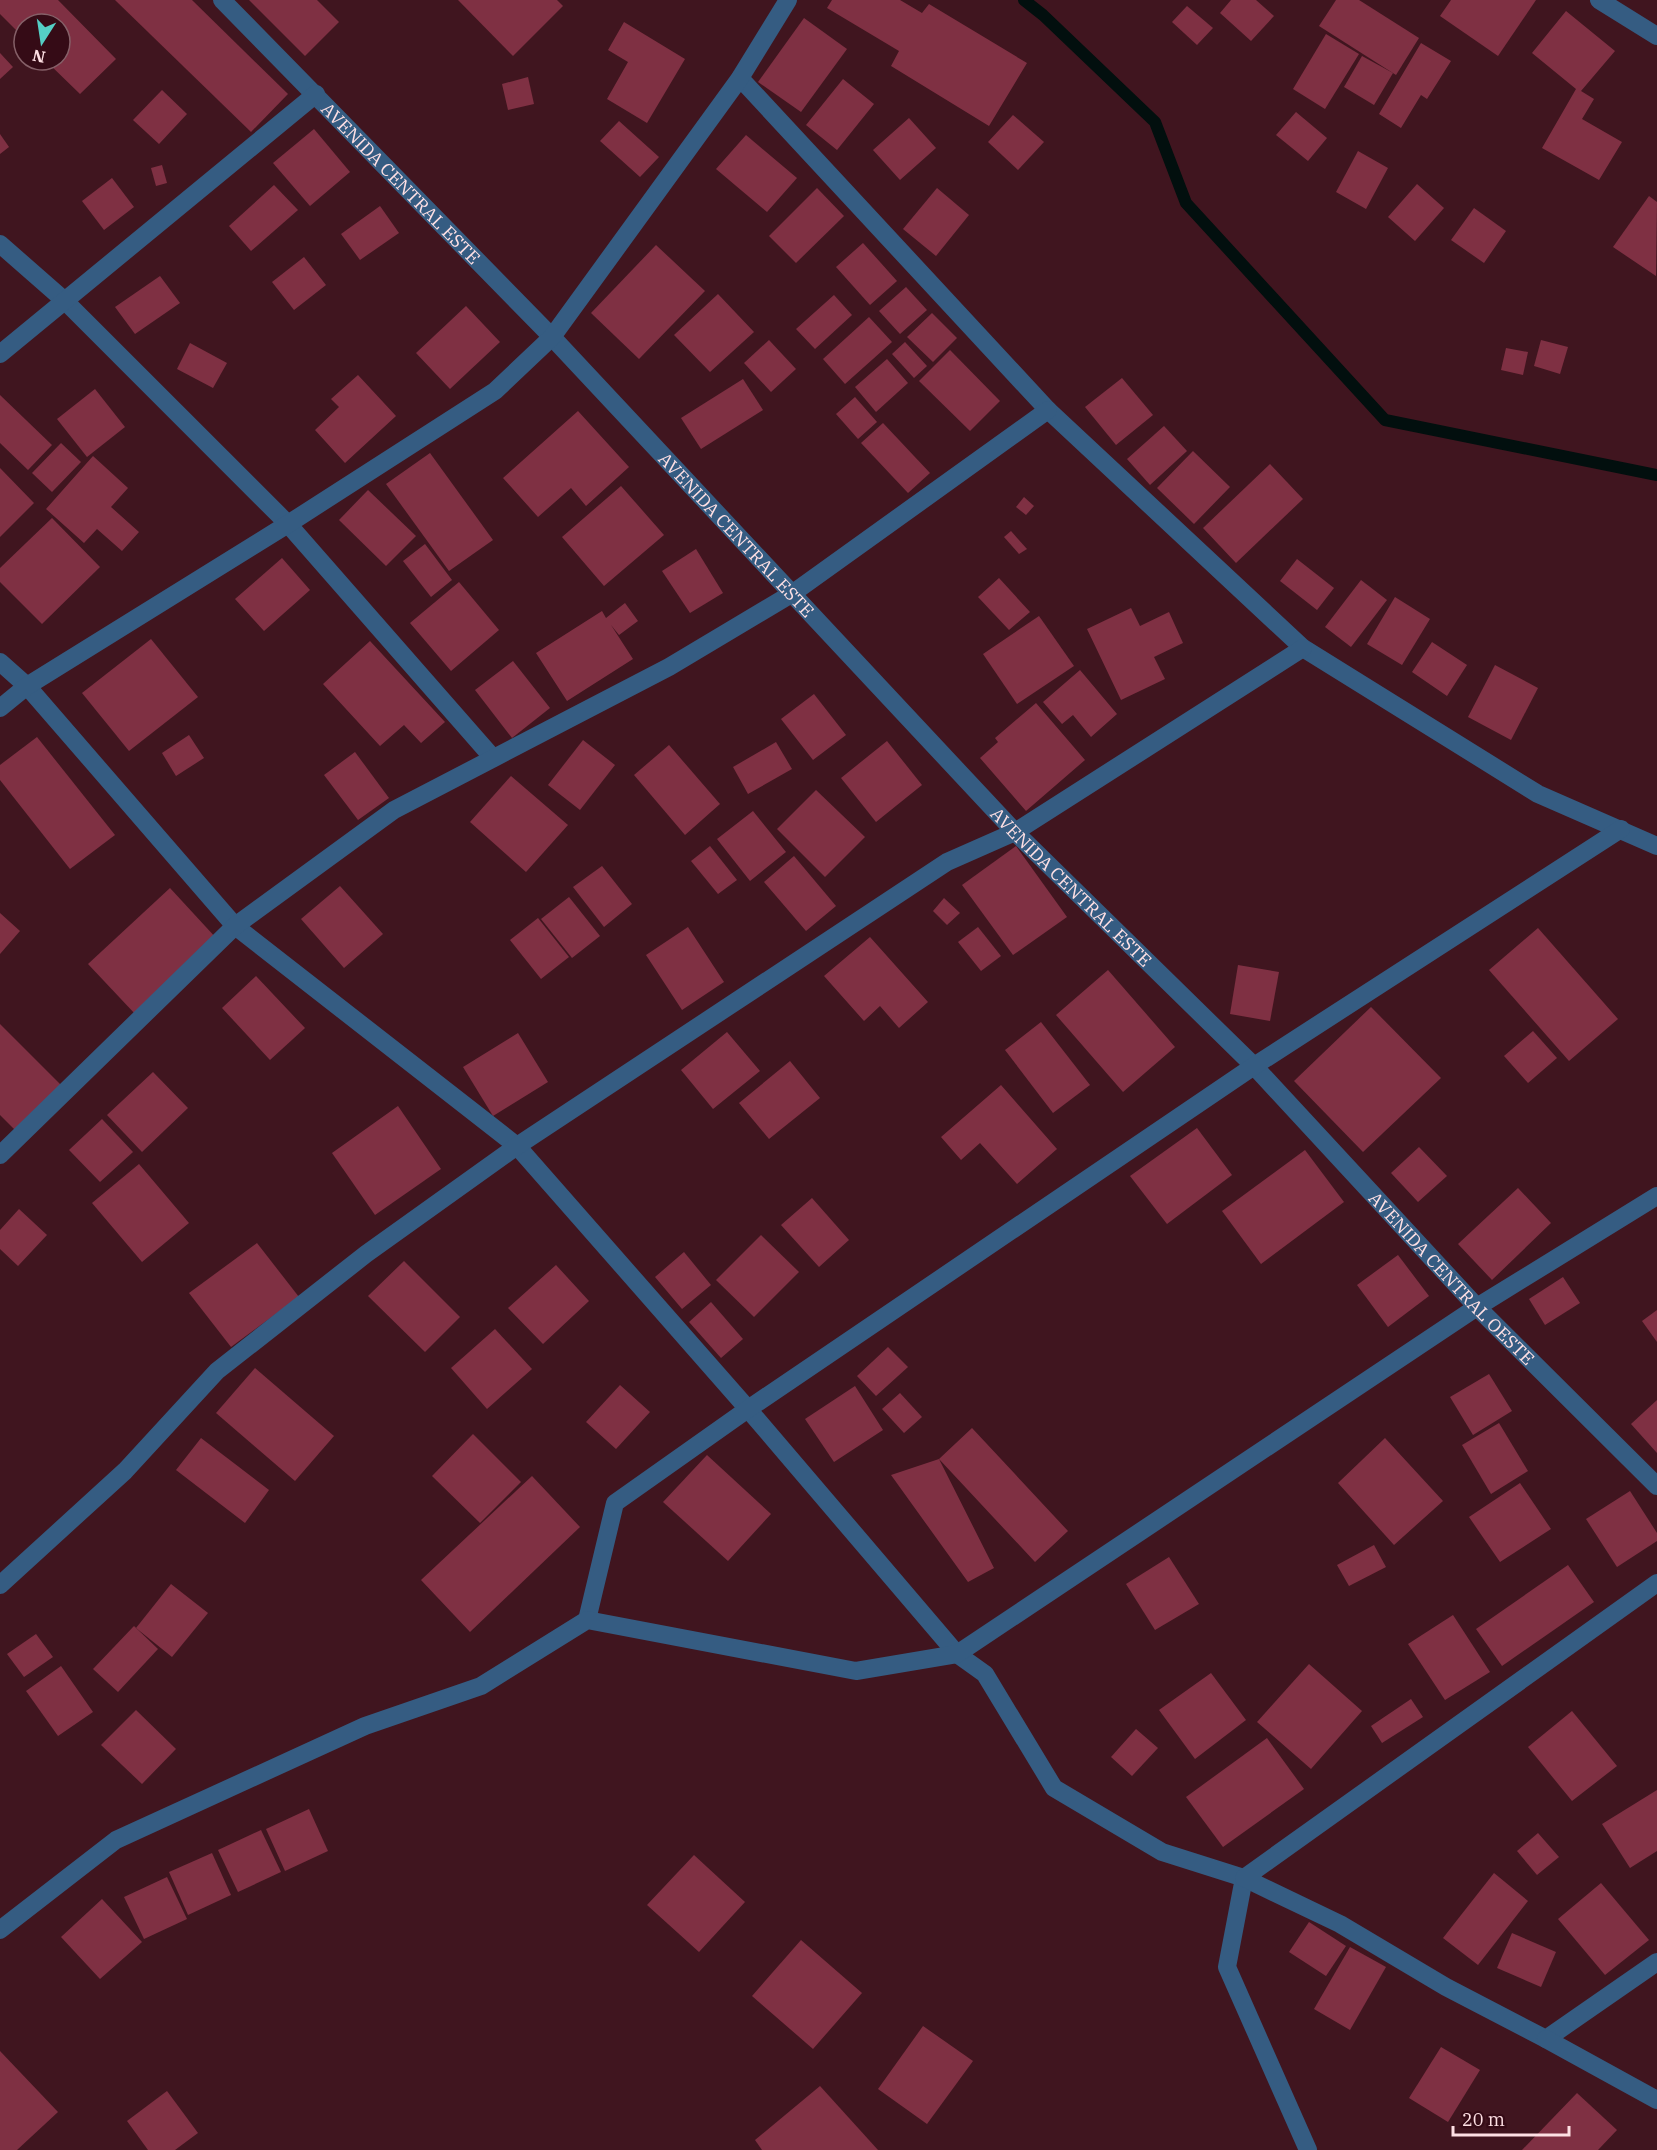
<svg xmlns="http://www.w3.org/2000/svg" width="1657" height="2150" viewBox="0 0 1657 2150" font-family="'IBM Plex Serif',serif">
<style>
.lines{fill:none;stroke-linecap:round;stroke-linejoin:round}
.stream{stroke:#020f0e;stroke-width:12}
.building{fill:#7f3043}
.minor{stroke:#355c82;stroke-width:18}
.labels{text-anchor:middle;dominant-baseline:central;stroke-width:4.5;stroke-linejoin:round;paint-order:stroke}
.street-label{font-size:18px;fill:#fee0e4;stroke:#350b16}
</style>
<rect width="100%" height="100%" fill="#40151f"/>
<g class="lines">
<polyline class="stream" points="1024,0 1043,15 1155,122 1186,203 1385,420 1657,475"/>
</g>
<g class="building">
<polygon points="0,0 58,0 116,59 80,94 45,60 60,60 60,24 24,24 24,38 0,14"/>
<polygon points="115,0 192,0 288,94 251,132"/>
<polygon points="249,0 317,0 339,22 305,56"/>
<polygon points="458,0 557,0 563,6 513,56"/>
<polygon points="832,0 900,0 922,13 929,4 1027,63 989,126 891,66 899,51 827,8"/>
<polygon points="1231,0 1256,0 1274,16 1251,41 1220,13"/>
<polygon points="1336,0 1359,0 1419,38 1396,75 1319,26"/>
<polygon points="1451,0 1536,0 1498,56 1440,16"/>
<polygon points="1187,6 1213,28 1197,45 1172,22"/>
<polygon points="1566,11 1615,51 1581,91 1594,99 1582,119 1622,142 1599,180 1542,148 1576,89 1532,53"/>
<polygon points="804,18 847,49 801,112 758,82"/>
<polygon points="624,22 685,59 647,123 607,99 628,62 608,50"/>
<polygon points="1326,34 1359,54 1325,109 1293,89"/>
<polygon points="1421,43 1451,61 1427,99 1421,95 1401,128 1379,114"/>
<polygon points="0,53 13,67 0,79"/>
<polygon points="1362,56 1393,73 1374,105 1344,87"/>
<polygon points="528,77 534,104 508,110 502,84"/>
<polygon points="843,79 874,104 837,150 806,125"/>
<polygon points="162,90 187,114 159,144 133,120"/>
<polygon points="1296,112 1327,138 1308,161 1276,135"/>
<polygon points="1013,115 1044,142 1018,170 988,142"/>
<polygon points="909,118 936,148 900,180 873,150"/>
<polygon points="619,121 659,157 640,177 600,141"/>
<polygon points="314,129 350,172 310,206 273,163"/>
<polygon points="0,134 9,147 0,154"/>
<polygon points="746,135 797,178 767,212 716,169"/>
<polygon points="1358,151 1388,168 1366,209 1336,192"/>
<polygon points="162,165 167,183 156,186 151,168"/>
<polygon points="112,178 134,207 104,230 82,201"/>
<polygon points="1417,184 1444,208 1415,241 1388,217"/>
<polygon points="274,185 298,210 251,251 229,226"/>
<polygon points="817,188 844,216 796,263 769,236"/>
<polygon points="937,188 969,215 936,256 903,229"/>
<polygon points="1649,196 1657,202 1656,276 1613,247"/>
<polygon points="380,206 399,233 360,260 341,234"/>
<polygon points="1474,208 1506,231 1484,263 1451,240"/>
<polygon points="863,243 897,281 870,305 836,267"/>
<polygon points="656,245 705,291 639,359 591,313"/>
<polygon points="304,257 326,285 294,310 272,282"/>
<polygon points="160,276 180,303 135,334 115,307"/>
<polygon points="906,287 927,310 900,334 879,311"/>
<polygon points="718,294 754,332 710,372 674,335"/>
<polygon points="834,295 852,315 815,349 796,329"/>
<polygon points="466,306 500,342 450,389 416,353"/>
<polygon points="932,313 957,338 933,362 907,337"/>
<polygon points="869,317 892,342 845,384 823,359"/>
<polygon points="769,340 796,369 771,392 744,363"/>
<polygon points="1541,340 1568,347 1560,374 1534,366"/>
<polygon points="905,342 927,366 914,378 892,354"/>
<polygon points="190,343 227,363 213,388 177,369"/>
<polygon points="1506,348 1528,352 1523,375 1501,370"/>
<polygon points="950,350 1000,401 970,431 919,381"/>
<polygon points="887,359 908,383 876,412 855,387"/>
<polygon points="358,375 396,416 345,463 315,430 339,407 331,399"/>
<polygon points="1122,378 1153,415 1116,445 1085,407"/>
<polygon points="743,379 763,410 701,449 681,418"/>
<polygon points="95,389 125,427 87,457 57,419"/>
<polygon points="0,395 52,445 28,470 0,443"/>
<polygon points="855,397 877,422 858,439 836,414"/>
<polygon points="578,411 629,467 586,506 571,488 538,517 503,478"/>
<polygon points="883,423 930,473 908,493 861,443"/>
<polygon points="1164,426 1187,451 1150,485 1127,459"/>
<polygon points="61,443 81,462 52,492 32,473"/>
<polygon points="1193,451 1230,487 1194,524 1157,488"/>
<polygon points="430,453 493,540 449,571 386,484"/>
<polygon points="93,456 128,488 111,507 139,532 122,551 97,529 84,543 46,509"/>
<polygon points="1270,464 1303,499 1236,563 1203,528"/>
<polygon points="0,468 34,503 0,537"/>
<polygon points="621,486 664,535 604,586 562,537"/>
<polygon points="368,490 416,536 386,566 339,520"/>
<polygon points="1024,497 1034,506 1026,515 1016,507"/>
<polygon points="52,518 100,567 42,624 0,582 0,568"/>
<polygon points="1011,531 1027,549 1019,554 1004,537"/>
<polygon points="425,544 452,580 431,597 403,561"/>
<polygon points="696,549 723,593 690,613 662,571"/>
<polygon points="282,558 310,590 264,631 235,599"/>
<polygon points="1297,559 1334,588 1317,610 1280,581"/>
<polygon points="999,578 1030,612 1009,630 978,597"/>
<polygon points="1361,580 1387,600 1351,647 1325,627"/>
<polygon points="459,582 499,630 451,671 410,623"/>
<polygon points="1395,597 1430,619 1402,665 1367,644"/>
<polygon points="625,603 638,621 619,635 611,625 633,659 567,701 536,653 602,611 606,618"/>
<polygon points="1131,608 1140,626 1169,612 1183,643 1154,657 1165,679 1121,700 1087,629"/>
<polygon points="1039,616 1074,666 1017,704 983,654"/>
<polygon points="151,639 198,697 129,751 82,693"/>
<polygon points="370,641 445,722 421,743 404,725 380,746 323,684"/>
<polygon points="1432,642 1467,665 1447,696 1412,672"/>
<polygon points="513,661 550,708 512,738 475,690"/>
<polygon points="1495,665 1538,688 1511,740 1468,717"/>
<polygon points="1080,670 1117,714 1091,737 1073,715 1062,724 1043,702"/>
<polygon points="814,694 846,735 813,760 781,719"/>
<polygon points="1036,703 1085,760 1026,811 980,758 998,742 995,738"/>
<polygon points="189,735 204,758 176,776 162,753"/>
<polygon points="37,737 115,835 70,869 0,780 0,765"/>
<polygon points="583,740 615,765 580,810 548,785"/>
<polygon points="887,741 922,785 876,822 841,778"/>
<polygon points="776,742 792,769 748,794 733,767"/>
<polygon points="669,745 720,804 685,835 634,775"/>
<polygon points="355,752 389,798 358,820 324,775"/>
<polygon points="511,776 568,825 526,872 470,822"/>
<polygon points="816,790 865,837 825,877 777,829"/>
<polygon points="753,811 786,852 750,881 717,839"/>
<polygon points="710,846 737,880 718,894 691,861"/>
<polygon points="1016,846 1067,917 1013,955 962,885"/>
<polygon points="794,856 836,906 806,931 764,882"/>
<polygon points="602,866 632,904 604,927 573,887"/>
<polygon points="340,886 383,934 344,968 301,919"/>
<polygon points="170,888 217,939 136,1015 88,964"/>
<polygon points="569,897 600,936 572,958 541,919"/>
<polygon points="944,898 960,913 947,925 933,911"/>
<polygon points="0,913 20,931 0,954"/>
<polygon points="538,918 569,957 541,979 510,940"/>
<polygon points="688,927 724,982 682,1010 646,955"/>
<polygon points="978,927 1001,956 981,971 958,942"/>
<polygon points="1538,928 1618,1019 1569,1061 1489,970"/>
<polygon points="870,937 928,1002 899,1028 880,1006 864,1021 824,976"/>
<polygon points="1238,965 1279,972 1270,1021 1230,1014"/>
<polygon points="1108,970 1175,1047 1123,1092 1056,1015"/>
<polygon points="256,976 305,1028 270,1060 222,1008"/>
<polygon points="1371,1007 1441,1078 1363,1152 1294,1081"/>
<polygon points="1041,1022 1090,1085 1053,1113 1005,1050"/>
<polygon points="0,1024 62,1086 16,1131 0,1115"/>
<polygon points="1533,1031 1557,1058 1528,1083 1504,1056"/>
<polygon points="727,1032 760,1071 713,1109 681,1070"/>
<polygon points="518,1033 548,1082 493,1116 463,1067"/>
<polygon points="790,1061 820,1098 769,1139 739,1103"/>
<polygon points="153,1072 188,1108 142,1152 107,1115"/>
<polygon points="1001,1085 1057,1149 1017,1184 980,1143 961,1160 941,1137"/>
<polygon points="398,1106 441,1169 375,1215 332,1153"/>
<polygon points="102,1119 133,1152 100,1182 69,1150"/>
<polygon points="1197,1128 1232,1175 1167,1224 1130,1176"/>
<polygon points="1419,1147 1447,1176 1418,1202 1391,1173"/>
<polygon points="1305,1150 1344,1202 1261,1264 1222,1211"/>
<polygon points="139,1164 189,1223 142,1262 92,1203"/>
<polygon points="1518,1188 1551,1223 1492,1280 1458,1244"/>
<polygon points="812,1198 849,1240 819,1267 781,1225"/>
<polygon points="19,1209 47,1235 18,1266 0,1249 0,1230"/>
<polygon points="761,1235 799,1272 754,1317 716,1280"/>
<polygon points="257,1243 299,1297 231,1347 189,1293"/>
<polygon points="684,1252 711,1285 682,1309 655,1277"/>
<polygon points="1398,1255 1429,1296 1388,1327 1357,1285"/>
<polygon points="404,1261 460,1317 425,1352 368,1296"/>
<polygon points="556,1265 589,1301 543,1344 508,1308"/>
<polygon points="1563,1277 1580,1303 1545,1325 1529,1299"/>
<polygon points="711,1302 743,1339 721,1358 689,1322"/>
<polygon points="1657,1310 1657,1342 1642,1321"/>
<polygon points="495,1329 532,1369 487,1409 451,1368"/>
<polygon points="888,1347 908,1367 876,1396 857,1376"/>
<polygon points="255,1368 334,1436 295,1481 216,1413"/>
<polygon points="1489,1374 1512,1411 1473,1435 1450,1397"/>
<polygon points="620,1385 650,1412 616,1449 586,1422"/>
<polygon points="855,1386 883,1430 834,1462 805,1419"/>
<polygon points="900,1393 922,1417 904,1433 882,1409"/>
<polygon points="1657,1400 1657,1453 1631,1424"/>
<polygon points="1499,1423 1528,1471 1491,1494 1462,1445"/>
<polygon points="972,1428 1068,1531 1035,1562 939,1459 994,1568 968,1582 891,1475 939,1459"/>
<polygon points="473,1434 521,1482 480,1523 432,1476"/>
<polygon points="201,1438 269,1490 245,1523 176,1470"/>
<polygon points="1385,1438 1443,1501 1394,1545 1338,1483"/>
<polygon points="707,1455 771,1514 728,1561 663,1502"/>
<polygon points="532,1476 580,1527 470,1632 421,1580"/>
<polygon points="1520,1483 1551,1529 1500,1562 1469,1517"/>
<polygon points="1630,1491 1657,1533 1657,1541 1617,1567 1586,1519"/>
<polygon points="1374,1545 1386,1567 1349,1586 1337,1565"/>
<polygon points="1169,1557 1199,1604 1155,1630 1126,1584"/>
<polygon points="1568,1565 1594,1602 1502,1666 1476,1629"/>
<polygon points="171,1584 208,1613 172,1657 136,1628"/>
<polygon points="1453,1615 1490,1672 1445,1700 1408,1644"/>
<polygon points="134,1626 158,1649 118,1692 93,1669"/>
<polygon points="36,1634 53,1657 24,1677 7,1654"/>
<polygon points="1309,1664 1362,1711 1311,1769 1257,1722"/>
<polygon points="61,1666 93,1712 58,1736 26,1691"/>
<polygon points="1211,1673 1246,1720 1195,1759 1159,1710"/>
<polygon points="1411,1699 1423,1717 1382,1743 1371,1726"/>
<polygon points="136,1710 176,1749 142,1784 101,1745"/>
<polygon points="1572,1711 1617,1766 1572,1801 1528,1747"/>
<polygon points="1136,1729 1158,1748 1132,1776 1111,1757"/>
<polygon points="1267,1738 1304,1789 1223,1847 1186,1797"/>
<polygon points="1657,1790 1657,1851 1630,1868 1602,1824"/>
<polygon points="309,1809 328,1851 285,1871 266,1829"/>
<polygon points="261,1830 281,1872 238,1892 218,1850"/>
<polygon points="1538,1833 1559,1857 1537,1875 1517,1851"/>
<polygon points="212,1853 231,1895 188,1915 169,1872"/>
<polygon points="694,1855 745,1902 699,1952 647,1905"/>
<polygon points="1494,1873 1528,1901 1478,1965 1443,1938"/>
<polygon points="167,1877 187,1919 144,1939 124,1897"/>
<polygon points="1601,1883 1649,1940 1605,1975 1558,1919"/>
<polygon points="102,1899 142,1942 100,1979 61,1937"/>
<polygon points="1309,1922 1346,1946 1326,1976 1289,1952"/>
<polygon points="1512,1933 1556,1952 1541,1987 1497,1968"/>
<polygon points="801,1940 862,1993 813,2049 752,1996"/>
<polygon points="1350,1947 1386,1967 1350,2030 1314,2009"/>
<polygon points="923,2026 973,2061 927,2124 878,2089"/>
<polygon points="1441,2047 1480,2070 1448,2122 1409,2098"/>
<polygon points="0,2051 58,2112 17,2150 0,2150"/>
<polygon points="820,2086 878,2150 762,2150 755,2140"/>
<polygon points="167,2091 198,2133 175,2150 148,2150 127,2121"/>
<polygon points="1577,2093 1617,2130 1598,2150 1522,2150"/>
</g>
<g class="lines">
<g class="minor">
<path id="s1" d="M 222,0 L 552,337 L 1015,832 L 1254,1066 L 1477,1307 L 1657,1486"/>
<polyline points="1599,0 1657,36"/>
<polyline points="740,78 1048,410 1303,648 1538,794 1657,846"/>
<polyline points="0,244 65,301 288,524 493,758"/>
<polyline points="0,354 316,94"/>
<polyline points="0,662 27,686 235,926 517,1146 748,1409 957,1654 985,1674 1054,1788 1162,1852 1244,1878 1227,1967 1308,2150"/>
<polyline points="0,708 27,686 288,524 495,391 552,337 740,78 788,0"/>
<polyline points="0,1155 235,926 394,810 669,667 793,593 1048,410"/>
<polyline points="1657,1583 1244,1878 1340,1924 1446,1987 1546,2039 1657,1962"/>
<polyline points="0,1585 125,1471 217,1371 366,1254 517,1146 947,862 1015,832 1303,648"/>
<polyline points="587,1620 615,1503 748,1409 1254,1066 1621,829"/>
<polyline points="0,1930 116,1840 365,1726 481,1686 587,1620 856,1671 957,1654 1477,1307 1657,1196"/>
<polyline points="1546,2039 1657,2100"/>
</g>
</g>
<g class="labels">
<g class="street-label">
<text stroke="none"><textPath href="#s1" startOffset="256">AVENIDA CENTRAL ESTE</textPath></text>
<text stroke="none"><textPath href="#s1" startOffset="742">AVENIDA CENTRAL ESTE</textPath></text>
<text stroke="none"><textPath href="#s1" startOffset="1228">AVENIDA CENTRAL ESTE</textPath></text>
<text stroke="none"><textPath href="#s1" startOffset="1774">AVENIDA CENTRAL OESTE</textPath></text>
</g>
</g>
<g transform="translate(42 42) rotate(192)"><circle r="28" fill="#350b16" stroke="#856068" stroke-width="1.5"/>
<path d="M0-4.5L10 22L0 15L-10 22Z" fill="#55cec5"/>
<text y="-9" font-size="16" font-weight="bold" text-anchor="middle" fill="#fee0e4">N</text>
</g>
<path d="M1453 2126v9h116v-9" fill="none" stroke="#fee0e4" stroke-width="3"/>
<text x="1462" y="2126" font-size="18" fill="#fee0e4" stroke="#350b16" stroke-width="4.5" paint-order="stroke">20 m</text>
</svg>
